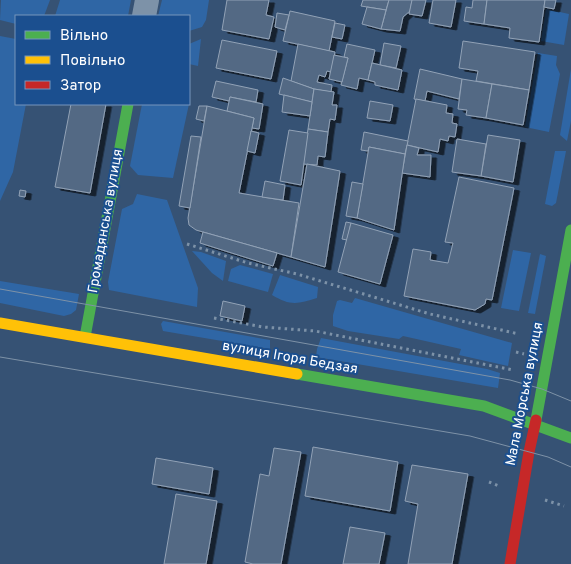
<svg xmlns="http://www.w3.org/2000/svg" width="571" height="564" viewBox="0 0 571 564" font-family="Overpass,sans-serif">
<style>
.green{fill:#2f66a5}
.building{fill:#526984;stroke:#92a2b6;filter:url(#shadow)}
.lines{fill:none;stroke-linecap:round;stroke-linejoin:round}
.path{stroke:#7d92a8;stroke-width:3;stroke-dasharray:2.5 4;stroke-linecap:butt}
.street{stroke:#7d92a8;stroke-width:24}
.fast{stroke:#4caf50;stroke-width:11}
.slow{stroke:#ffc107;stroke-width:11}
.jam{stroke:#c62828;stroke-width:11}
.tram{stroke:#7e92a7;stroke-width:1}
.labels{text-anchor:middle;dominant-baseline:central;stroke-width:4;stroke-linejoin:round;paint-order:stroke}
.street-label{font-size:14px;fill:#fff;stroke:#1b4f8f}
</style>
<defs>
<filter id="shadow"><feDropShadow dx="5.5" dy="3" stdDeviation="0" flood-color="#0009"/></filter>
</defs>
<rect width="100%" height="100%" fill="#365274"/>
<g class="green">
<polygon points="1,0 50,0 44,16 16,16 16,24 0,20"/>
<polygon points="60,0 131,0 128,16 55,16"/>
<polygon points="162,0 209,0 206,20 202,27 189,31 189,16 158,16"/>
<polygon points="546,9 569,14 564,45 541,41"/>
<polygon points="0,36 16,39 16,104 26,104 13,172 0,201"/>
<polygon points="201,39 198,66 189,64 189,44"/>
<polygon points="538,53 557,56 556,65 560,74 549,132 525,127"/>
<polygon points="571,69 571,121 567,141 560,135"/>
<polygon points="142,104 189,104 173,178 138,175 130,166"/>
<polygon points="555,151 566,151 556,203 552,206 545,204"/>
<polygon points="137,194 167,200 198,288 197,307 109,290 108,282 122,209 133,204"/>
<polygon points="513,250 531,253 519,311 501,308"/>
<polygon points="192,251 201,252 226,261 223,281 212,273"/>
<polygon points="540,254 546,256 535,314 528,313"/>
<polygon points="240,265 273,274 268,292 228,281 231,269"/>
<path d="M 280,275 L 318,287 L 317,298 C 298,304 290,306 272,295 Z"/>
<polygon points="0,281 79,294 76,310 71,314 64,316 0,303"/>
<polygon points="355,298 512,343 508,366 459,355 461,349 403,336 399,339 348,331 333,326 333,315 337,301 340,300 352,303"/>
<polygon points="163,321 270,340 270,349 163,331 161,324"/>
<polygon points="321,338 487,369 500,373 498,388 316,357 317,349"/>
</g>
<g class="building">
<polygon points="227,0 269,0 266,15 274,17 269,39 222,30"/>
<polygon points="363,0 389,0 386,10 361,6"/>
<polygon points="389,0 412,0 410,11 403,17 400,31 381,29"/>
<polygon points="412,0 426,0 422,16 409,14"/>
<polygon points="433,0 456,0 451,27 429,23"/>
<polygon points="473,0 487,0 484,24 464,21 466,7 472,8"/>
<polygon points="487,0 545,0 539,42 509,38 510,28 484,24"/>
<polygon points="545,0 556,0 554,9 544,7"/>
<polygon points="367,7 386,10 381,29 362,24"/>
<polygon points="290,11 335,21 329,51 283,41"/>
<polygon points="277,13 289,15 285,30 275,27"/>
<polygon points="335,23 345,25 342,39 332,37"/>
<polygon points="222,40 277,51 271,79 216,68"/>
<polygon points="463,41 535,52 529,90 476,81 478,71 459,68"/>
<polygon points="384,43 401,46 396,68 380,65"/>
<polygon points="298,44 335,52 331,72 327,71 325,77 319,75 317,82 332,85 331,92 314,89 291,81"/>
<polygon points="347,44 375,50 368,80 359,78 357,89 341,85 348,58 344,57"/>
<polygon points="334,55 348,58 342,82 329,79"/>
<polygon points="372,63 402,70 398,90 375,85 375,82 368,80"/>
<polygon points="420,69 462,79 459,99 427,91 425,101 414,99"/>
<polygon points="283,78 314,89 312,102 279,94"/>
<polygon points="462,79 492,84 486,118 466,115 467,110 458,109"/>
<polygon points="216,81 258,90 256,102 230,97 229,101 212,97"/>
<polygon points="492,84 529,90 523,125 486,118"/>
<polygon points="314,89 334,92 332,105 337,105 335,120 330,119 328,132 308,129"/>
<polygon points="284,95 312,102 310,116 282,112"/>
<polygon points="230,97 263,104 259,129 252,128 254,118 227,111"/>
<polygon points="416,99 447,105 446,113 453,114 452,123 457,124 455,137 449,136 448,141 440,139 438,152 407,145"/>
<polygon points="370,101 393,105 390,121 367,118"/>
<polygon points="71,104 106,104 90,193 55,187"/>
<polygon points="199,106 207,106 204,121 196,119"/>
<polygon points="207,106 254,118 239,193 299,203 291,257 196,230 189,225 188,218"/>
<polygon points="308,129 328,132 325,157 318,156 317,165 303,164"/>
<polygon points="289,130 308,133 301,185 280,181"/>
<polygon points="251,131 259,133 255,153 247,151"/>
<polygon points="364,132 408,141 405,154 369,147 368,151 361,150"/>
<polygon points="488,135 520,140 513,182 481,176"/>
<polygon points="191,136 201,137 190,208 179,206"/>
<polygon points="457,139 486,144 481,176 452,172"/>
<polygon points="407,145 419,148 417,155 431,155 430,177 402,173"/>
<polygon points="369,147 405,154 394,230 357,218"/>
<polygon points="307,164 340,171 325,267 291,257"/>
<polygon points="459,177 514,188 492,300 486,299 485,304 475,310 404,296 413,249 431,252 430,260 448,263 453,243 445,242"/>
<polygon points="265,181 285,185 283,200 262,197"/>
<polygon points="352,182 363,184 357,218 346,216"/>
<polygon points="20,190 26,191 25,197 19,196"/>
<polygon points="346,222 351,223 347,240 342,239"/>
<polygon points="351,223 393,235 380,284 338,272"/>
<polygon points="203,232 277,253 273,266 200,243"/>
<polygon points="223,301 245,306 242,321 220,316"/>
<polygon points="313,447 398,462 390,511 305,496"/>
<polygon points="274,448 301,452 281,564 253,564 245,562 260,474 269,476"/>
<polygon points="156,458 213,468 209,494 152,484"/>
<polygon points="412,465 468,474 452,564 408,564 418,504 405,501"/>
<polygon points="176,494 217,501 206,564 164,564"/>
<polygon points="350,527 385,533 379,564 343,564"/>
</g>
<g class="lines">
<g class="path">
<polyline points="187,244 248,263 297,274 430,314 519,334"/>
<polyline points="214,318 263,327 315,331 513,370"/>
<polyline points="516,352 524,354"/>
<polyline points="489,482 499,486"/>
<polyline points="545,500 564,506"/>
</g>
<polyline class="street" points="144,16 147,0"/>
<g class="fast">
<polyline points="85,337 128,104"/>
<polyline points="297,374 484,406 571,438"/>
<polyline points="536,420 571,230"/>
</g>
<polyline class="slow" points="0,323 297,374"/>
<polyline class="jam" points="510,564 529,452 536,420"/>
<g class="tram">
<polyline points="0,289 510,380 542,389 571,401"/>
<polyline points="0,357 470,436 548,457 571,467"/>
</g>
</g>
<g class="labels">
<g class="street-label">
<text transform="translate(106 221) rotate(-80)">Громадянська вулиця</text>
<text transform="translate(290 358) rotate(10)">вулиця Ігоря Бедзая</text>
<text transform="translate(525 394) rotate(-79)">Мала Морська вулиця</text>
</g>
</g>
<rect x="15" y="15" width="175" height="90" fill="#1b4f8f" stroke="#7695bc"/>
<rect x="25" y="31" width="25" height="8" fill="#4caf50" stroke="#7695bc"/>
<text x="60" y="40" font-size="15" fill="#ffffff">Вільно</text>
<rect x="25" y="56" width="25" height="8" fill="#ffc107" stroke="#7695bc"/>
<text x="60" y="65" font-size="15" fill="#ffffff">Повільно</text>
<rect x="25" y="81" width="25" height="8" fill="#c62828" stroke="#7695bc"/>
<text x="60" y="90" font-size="15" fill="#ffffff">Затор</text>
</svg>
